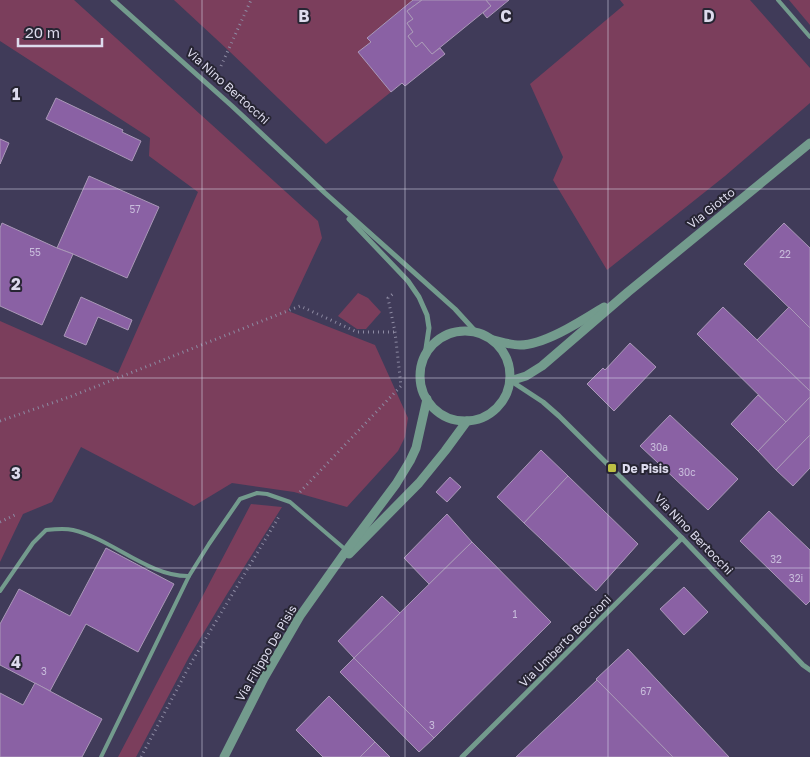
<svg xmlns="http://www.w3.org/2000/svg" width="810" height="757" viewBox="0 0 810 757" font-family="'Golos Text',sans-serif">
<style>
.green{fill:#7b3e5c}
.building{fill:#8a61a4;stroke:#aa98b8}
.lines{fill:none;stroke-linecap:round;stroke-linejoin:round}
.path{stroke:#8d8aa2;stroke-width:3;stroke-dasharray:1 4;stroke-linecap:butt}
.service{stroke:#739b8d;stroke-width:4}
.minor{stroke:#739b8d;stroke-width:5}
.tertiary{stroke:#739b8d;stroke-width:9}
.grid{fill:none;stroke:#dddbed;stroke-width:1;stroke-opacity:0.55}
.poi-dot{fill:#bcbf44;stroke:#272533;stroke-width:2}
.labels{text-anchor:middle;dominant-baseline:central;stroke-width:4;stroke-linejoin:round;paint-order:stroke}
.number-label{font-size:10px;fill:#c8bcdb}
.street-label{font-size:12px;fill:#dddbed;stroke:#272533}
.poi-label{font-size:12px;font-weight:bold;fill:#dddbed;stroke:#272533;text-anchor:start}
.grid-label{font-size:16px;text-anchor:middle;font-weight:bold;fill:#dddbed;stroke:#272533;stroke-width:4;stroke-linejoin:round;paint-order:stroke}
</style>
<rect width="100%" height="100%" fill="#403b59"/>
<g class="green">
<polygon points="0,0 74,0 318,221 322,238 288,311 375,345 408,418 405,437 398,451 347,507 294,492 232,483 194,506 81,447 52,502 23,514 0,562 0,321 118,373 198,192 149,156 150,138 0,41"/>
<polygon points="174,0 413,0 367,38 371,42 359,52 391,92 326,144 228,50"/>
<polygon points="620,0 750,0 810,68 810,103 725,176 607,270 553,180 563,157 530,84 624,5"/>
<polygon points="789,0 810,0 810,25"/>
<polygon points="358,293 368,298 381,312 366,329 357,329 338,316"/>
<polygon points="251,504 282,507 227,594 189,657 136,757 118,757"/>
</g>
<g class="building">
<polygon points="413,0 422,0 407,11 413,19 407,23 413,32 408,36 416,47 422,42 432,54 440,48 445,54 405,86 402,83 391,92 358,52 371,42 367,38"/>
<polygon points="422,0 486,0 491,6 432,54 422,42 416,47 408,36 413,32 407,23 413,19 407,11"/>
<polygon points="486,0 509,0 487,18 483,13 491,6"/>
<polygon points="56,98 123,130 122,132 141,141 132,161 46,119"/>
<polygon points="0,139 9,143 0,164"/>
<polygon points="89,176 159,207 127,278 73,254 57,248"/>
<polygon points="2,223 57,248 73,254 42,325 0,306 0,228"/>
<polygon points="784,223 810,248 810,328 744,264"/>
<polygon points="81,297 132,320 128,330 98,317 86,345 64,336"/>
<polygon points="723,307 810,391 810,397 786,422 697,334"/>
<polygon points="789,307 810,328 810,391 757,340"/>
<polygon points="630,343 656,367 614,411 587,384 603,368 605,370"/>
<polygon points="758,395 786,422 758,451 731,424"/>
<polygon points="810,397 810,435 776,470 758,451"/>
<polygon points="670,415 738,479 708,510 640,446"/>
<polygon points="810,435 810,468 793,486 776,470"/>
<polygon points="541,450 568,476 524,523 497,497"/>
<polygon points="568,476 638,544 596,591 524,523"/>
<polygon points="450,477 461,487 447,502 436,492"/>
<polygon points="769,511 810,550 810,601 806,605 740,541"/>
<polygon points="447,514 472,542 429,584 404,558"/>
<polygon points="472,542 551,622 434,738 354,658"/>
<polygon points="106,548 174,584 138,652 86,624 50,691 0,665 0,624 19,589 70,616"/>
<polygon points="684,587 708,612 684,635 660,609"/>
<polygon points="382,596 400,613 354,658 338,641"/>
<polygon points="628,649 729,757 673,757 597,680 596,679"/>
<polygon points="354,658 434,738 419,752 340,672"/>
<polygon points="597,680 673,757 516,757"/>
<polygon points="35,683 102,719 82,757 0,757 0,693 23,705"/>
<polygon points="329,696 375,742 360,757 323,757 296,730"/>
<polygon points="375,742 390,757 360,757"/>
</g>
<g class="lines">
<g class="path">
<polyline points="221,66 251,0"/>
<polyline points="0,421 72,396 300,306 357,332 395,332"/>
<polyline points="300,492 401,386 395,332 388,298 394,293"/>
<polyline points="0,522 17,514"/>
<polyline points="141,757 191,663 280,515"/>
</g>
<g class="service">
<polyline points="778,0 810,37"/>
<path d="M 0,591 L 33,543 L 46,530 C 55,529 65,528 73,530 C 112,539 149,577 189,576 L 209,544 L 240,499 L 257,493 L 267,494 L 290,502 L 346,550"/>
<polyline points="101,757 189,576"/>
</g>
<g class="minor">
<polyline points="113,0 232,106 325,193 455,309 476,332"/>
<polyline points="349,219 408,281 419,297 427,315 429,328 425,355"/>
<polyline points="511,381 543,402 559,416 682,538 803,665 810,670"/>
<polyline points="462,757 682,538"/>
</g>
<g class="tertiary">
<circle cx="465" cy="376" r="45"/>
<path d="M 493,340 C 502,342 511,345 520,345 C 545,345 583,320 604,307"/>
<polyline points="510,381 526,376 542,366 628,292 810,143"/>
<polyline points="349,554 419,483 445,451 467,421"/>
<polyline points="224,757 264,678 300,616 346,551 396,484 410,461 416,448 427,399"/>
</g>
</g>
<path class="grid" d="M 202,0 L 202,757M 405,0 L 405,757M 608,0 L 608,757M 0,189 L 810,189M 0,378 L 810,378M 0,568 L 810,568"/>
<rect class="poi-dot" x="607" y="463" width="10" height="10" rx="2.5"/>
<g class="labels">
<g class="number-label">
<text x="135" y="209">57</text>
<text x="35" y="252">55</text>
<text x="785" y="254">22</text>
<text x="659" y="447">30a</text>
<text x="687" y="472">30c</text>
<text x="776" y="559">32</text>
<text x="796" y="578">32i</text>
<text x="515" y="614">1</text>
<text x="44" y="671">3</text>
<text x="646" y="691">67</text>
<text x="432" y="725">3</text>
</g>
<g class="street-label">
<text transform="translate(228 86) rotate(42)">Via Nino Bertocchi</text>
<text transform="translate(711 208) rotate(-39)">Via Giotto</text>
<text transform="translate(694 534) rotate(46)">Via Nino Bertocchi</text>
<text transform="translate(565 641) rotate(-45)">Via Umberto Boccioni</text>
<text transform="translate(266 653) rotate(-60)">Via Filippo De Pisis</text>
</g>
<g class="poi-label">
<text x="622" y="468">De Pisis</text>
</g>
</g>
<g class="grid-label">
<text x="304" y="22">B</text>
<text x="506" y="22">C</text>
<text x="709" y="22">D</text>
<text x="16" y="100">1</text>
<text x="16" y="290">2</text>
<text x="16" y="479">3</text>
<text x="16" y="668">4</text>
</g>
<path d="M18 38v8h84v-8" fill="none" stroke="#dddbed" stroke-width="2.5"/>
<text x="25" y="38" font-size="15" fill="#dddbed" stroke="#272533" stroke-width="4" paint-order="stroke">20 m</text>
</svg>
